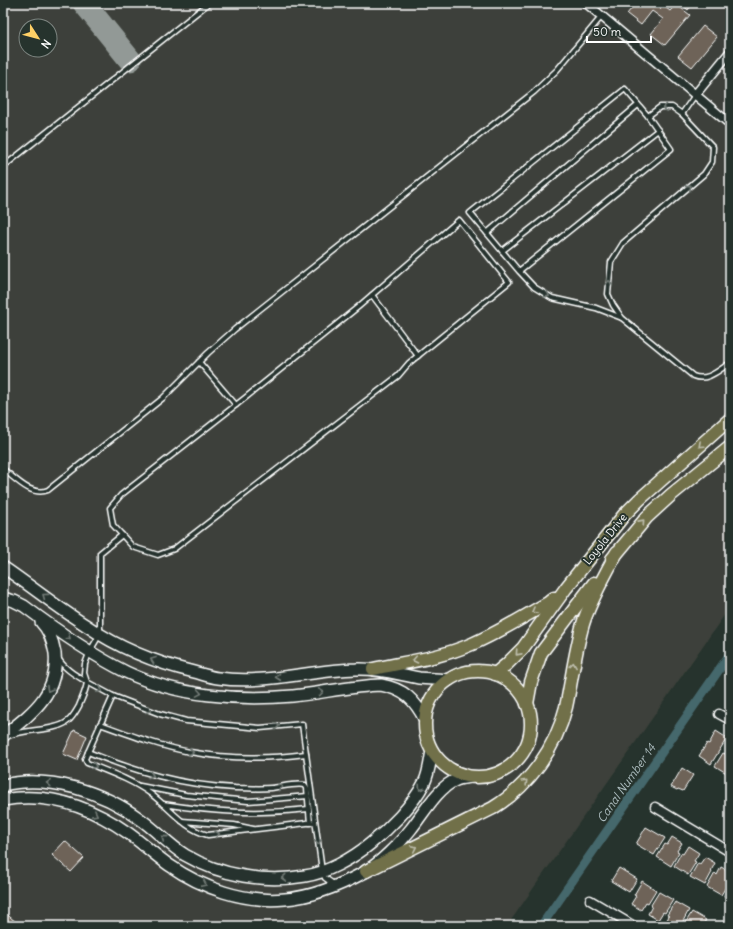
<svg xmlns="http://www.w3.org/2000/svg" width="733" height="929" viewBox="0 0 733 929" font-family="Delius,sans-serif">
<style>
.built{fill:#3c413a;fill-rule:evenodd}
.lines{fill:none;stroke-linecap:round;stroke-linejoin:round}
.canal{stroke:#45676c;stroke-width:9}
.taxiway{stroke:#929996;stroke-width:23}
.building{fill:#6e6358;stroke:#fff}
.service-casing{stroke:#fff;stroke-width:7}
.minor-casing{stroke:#fff;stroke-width:11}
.secondary-casing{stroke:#fff;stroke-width:14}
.primary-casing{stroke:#fff;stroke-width:15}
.service{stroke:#26332d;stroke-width:4}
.minor{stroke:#26332d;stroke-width:8}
.secondary{stroke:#26332d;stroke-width:11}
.primary{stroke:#71704a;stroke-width:12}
.oneway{stroke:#727a76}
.oneway2{stroke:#bfbfae}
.labels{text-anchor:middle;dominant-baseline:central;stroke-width:4;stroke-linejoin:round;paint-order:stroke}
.street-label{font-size:11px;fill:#fff;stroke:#26332d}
.water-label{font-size:12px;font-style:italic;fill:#abbbbd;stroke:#26332d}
</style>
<rect width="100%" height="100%" fill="#26332d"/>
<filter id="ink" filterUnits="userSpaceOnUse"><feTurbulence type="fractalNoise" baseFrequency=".025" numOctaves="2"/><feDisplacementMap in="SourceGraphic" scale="8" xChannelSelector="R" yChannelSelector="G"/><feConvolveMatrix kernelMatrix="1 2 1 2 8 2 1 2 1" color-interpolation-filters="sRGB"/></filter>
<g filter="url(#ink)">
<path class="built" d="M 3,3 L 730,3 L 730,607 L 507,926 L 3,926 ZM 26,26 L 50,26 L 50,50 L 26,50 Z"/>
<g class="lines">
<polyline class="canal" points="541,926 730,654"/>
<polyline class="taxiway" points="84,3 130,60"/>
</g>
<g class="building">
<polygon points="636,3 660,3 670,11 676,4 690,15 665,45 651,34 663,19 652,11 641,25 627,14"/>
<polygon points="680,3 693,3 688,10"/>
<polygon points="703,26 717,37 692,67 678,56"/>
<polygon points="74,730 87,736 77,760 63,754"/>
<polygon points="716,731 727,738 711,764 699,756 707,743 709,744"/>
<polygon points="730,746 730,770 728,774 715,766 723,753 725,754"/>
<polygon points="682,768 693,775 683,791 678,789 677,790 671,787"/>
<polygon points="646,827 665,838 654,855 636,844"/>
<polygon points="672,837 682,843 677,851 679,852 671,866 657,857 665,844 667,845"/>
<polygon points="65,841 84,858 71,872 52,855"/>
<polygon points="688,846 699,853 694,861 696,862 688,875 674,866 681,853 683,854"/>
<polygon points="705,857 715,863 711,871 712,872 705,885 690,877 698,863 700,864"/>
<polygon points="721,867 730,872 730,876 727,881 729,882 721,895 707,887 715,873 717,875"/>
<polygon points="619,868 637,879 629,892 611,881"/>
<polygon points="642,881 656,890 648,903 646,902 641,910 631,904 636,896 634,895"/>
<polygon points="730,885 730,900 724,896"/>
<polygon points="659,892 673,900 665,913 663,912 658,920 648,914 652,906 651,905"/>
<polygon points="675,902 689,910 682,923 680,922 678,926 668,926 665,924 669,916 667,915"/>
<polygon points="3,911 17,923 14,926 3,926"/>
<polygon points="692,912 706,920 702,926 686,926 684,925"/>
</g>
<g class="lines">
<defs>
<g id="service">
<polyline points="682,114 695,95"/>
<path d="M 648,116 L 660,107 L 672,107 L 682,114 L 713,147 L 712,162 L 704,174 L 623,243 L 611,262 L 608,294 L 613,305 L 622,318 L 693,376 C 707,382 719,370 730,363"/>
<polyline points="3,167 209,3"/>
<polygon points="459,220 509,282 409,363 398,376 174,549 158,555 133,547 113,525 110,508 121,495 245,398 358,307"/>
<polyline points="487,233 638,105"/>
<polyline points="502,251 658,130"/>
<polyline points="519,271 671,149 648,116 625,89 470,213 519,271 534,287 552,298 596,308 622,318"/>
<polyline points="372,295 418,356"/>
<polyline points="199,362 236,405"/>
<path d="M 3,469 C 15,478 31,497 48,490 L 163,398 L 208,353 L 235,329 L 534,92 L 557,70 L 602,16"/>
<polyline points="122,535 100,553 100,634 90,651 85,664 84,673 87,682 113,696 160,714 186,721 260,728 302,724 322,871 325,878 335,885"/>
<path d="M 113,696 L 85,759 L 87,763 C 109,772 132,780 151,794 C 170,808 184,829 208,835 L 315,822"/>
<path d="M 100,724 C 130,735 159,746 190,752 C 228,759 268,759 306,754"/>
<path d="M 11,735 C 26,729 57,731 68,721 C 73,717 76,711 79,706 C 82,698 86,691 87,682 C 77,676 64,669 58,658"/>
<path d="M 88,752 C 137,772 181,785 235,788 C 247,788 260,789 271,788 C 282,787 294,783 305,785 L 307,788 L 310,823"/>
<polyline points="140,786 186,795 248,801 308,796"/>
<path d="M 163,804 C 214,812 257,815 309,809"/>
<polyline points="182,821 234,825 253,829"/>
</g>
<g id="minor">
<polyline points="586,3 730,124"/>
<polyline points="695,95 730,52"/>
<polyline points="719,714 730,720"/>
<polyline points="655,807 730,852"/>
<polyline points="590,900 634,926"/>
</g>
<g id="secondary">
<path d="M 3,567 C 31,586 58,608 87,626 C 119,648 156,663 194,672 C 202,674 210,677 218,678 C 264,685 310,670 356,669 C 378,668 397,674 419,678 C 429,679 439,679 449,680"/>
<path d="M 3,598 L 14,601 L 24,606 C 56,630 90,654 126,672 C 176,696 239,701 293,696 C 322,693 351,686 381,685 C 404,689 415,700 425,720"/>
<path d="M 3,736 C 32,713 59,694 55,653 C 53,642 49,630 41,622"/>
<path d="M 3,785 C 48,774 104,792 140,819 C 156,830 169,845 185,855 C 221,876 265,883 305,876 C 327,873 353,858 370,844 C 389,829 413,805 424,783 C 429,774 430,761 432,751"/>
<path d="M 3,800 C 49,792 91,807 128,833 C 142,843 155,855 169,865 C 202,888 244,903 285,899 C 313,897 341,885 365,872 C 380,863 400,843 411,829 C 423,814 438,787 456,780 C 460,778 466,778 471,777"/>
</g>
<g id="primary">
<polyline points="612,559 647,517 671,495 730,447"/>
<path d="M 373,669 C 406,662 440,658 472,644 C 498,633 523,617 548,603 L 554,598"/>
<circle cx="478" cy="724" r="53"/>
<polyline points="495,674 507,664 523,648 566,588 624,515 640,499 730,419"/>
<polyline points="527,704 531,682 541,653 594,583"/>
<path d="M 366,871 L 493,808 C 529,786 556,748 566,707 C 572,679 575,651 583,624 C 591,598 605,576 617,552"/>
</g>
</defs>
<use href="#service" class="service-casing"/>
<use href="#minor" class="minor-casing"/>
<use href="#secondary" class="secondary-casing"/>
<use href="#primary" class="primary-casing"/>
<use href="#service" class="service"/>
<use href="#minor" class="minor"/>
<use href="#secondary" class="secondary"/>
<use href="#primary" class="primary"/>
</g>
<defs><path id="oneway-chevron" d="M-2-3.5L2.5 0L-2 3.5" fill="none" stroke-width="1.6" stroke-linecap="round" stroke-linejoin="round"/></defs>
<g class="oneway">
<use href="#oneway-chevron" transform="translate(665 108) rotate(173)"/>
<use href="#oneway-chevron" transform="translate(689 187) rotate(-41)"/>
<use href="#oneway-chevron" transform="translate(609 283) rotate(-86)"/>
<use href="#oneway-chevron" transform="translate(547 295) rotate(31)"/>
<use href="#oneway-chevron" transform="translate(45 596) rotate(-144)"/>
<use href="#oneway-chevron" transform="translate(68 637) rotate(34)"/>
<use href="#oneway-chevron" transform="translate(153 660) rotate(-160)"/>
<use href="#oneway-chevron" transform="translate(278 677) rotate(174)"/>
<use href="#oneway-chevron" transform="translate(49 689) rotate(119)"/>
<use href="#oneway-chevron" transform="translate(100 690) rotate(27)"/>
<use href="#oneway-chevron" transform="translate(321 692) rotate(-8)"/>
<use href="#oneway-chevron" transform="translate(199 693) rotate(10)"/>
<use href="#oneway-chevron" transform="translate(149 710) rotate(20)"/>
<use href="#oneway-chevron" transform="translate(277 726) rotate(-5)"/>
<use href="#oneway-chevron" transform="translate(191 752) rotate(11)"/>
<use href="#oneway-chevron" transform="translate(94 766) rotate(22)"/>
<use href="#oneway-chevron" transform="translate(151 775) rotate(17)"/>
<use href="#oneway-chevron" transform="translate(49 783) rotate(-177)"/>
<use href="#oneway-chevron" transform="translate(280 787) rotate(-6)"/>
<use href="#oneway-chevron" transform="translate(421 788) rotate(123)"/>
<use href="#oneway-chevron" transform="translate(95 814) rotate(28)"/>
<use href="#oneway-chevron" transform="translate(217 834) rotate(-7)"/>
<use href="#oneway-chevron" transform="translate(164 838) rotate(-140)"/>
<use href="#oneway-chevron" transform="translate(318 842) rotate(82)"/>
<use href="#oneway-chevron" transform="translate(284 878) rotate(177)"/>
<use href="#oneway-chevron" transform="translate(204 884) rotate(25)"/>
</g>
<g class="oneway2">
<use href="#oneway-chevron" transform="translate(701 445) rotate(138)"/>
<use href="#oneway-chevron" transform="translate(642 522) rotate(-48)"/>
<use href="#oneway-chevron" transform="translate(534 611) rotate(151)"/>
<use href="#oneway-chevron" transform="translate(518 653) rotate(132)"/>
<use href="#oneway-chevron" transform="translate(415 660) rotate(168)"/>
<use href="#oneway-chevron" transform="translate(573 665) rotate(-81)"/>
<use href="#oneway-chevron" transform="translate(525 782) rotate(-46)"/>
<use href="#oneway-chevron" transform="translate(414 848) rotate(-26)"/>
</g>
</g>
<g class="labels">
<g class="street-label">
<text transform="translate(605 539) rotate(-51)">Loyola Drive</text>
</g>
<g class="water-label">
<text transform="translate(626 783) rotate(-55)">Canal Number 14</text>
</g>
</g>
<rect width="733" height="929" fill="none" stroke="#26332d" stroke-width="16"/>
<rect x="8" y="8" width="717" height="913" fill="none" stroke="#fff" stroke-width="1.5" filter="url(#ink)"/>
<g transform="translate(38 38) rotate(126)"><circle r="19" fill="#26332d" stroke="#7d8581"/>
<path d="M0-3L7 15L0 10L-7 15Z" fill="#ffd166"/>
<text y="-6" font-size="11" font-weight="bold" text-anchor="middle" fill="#ffffff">N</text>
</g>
<path d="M587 36v6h64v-6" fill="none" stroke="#ffffff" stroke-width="2"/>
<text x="593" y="36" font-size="12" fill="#ffffff" stroke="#26332d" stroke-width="3" paint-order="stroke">50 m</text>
</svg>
